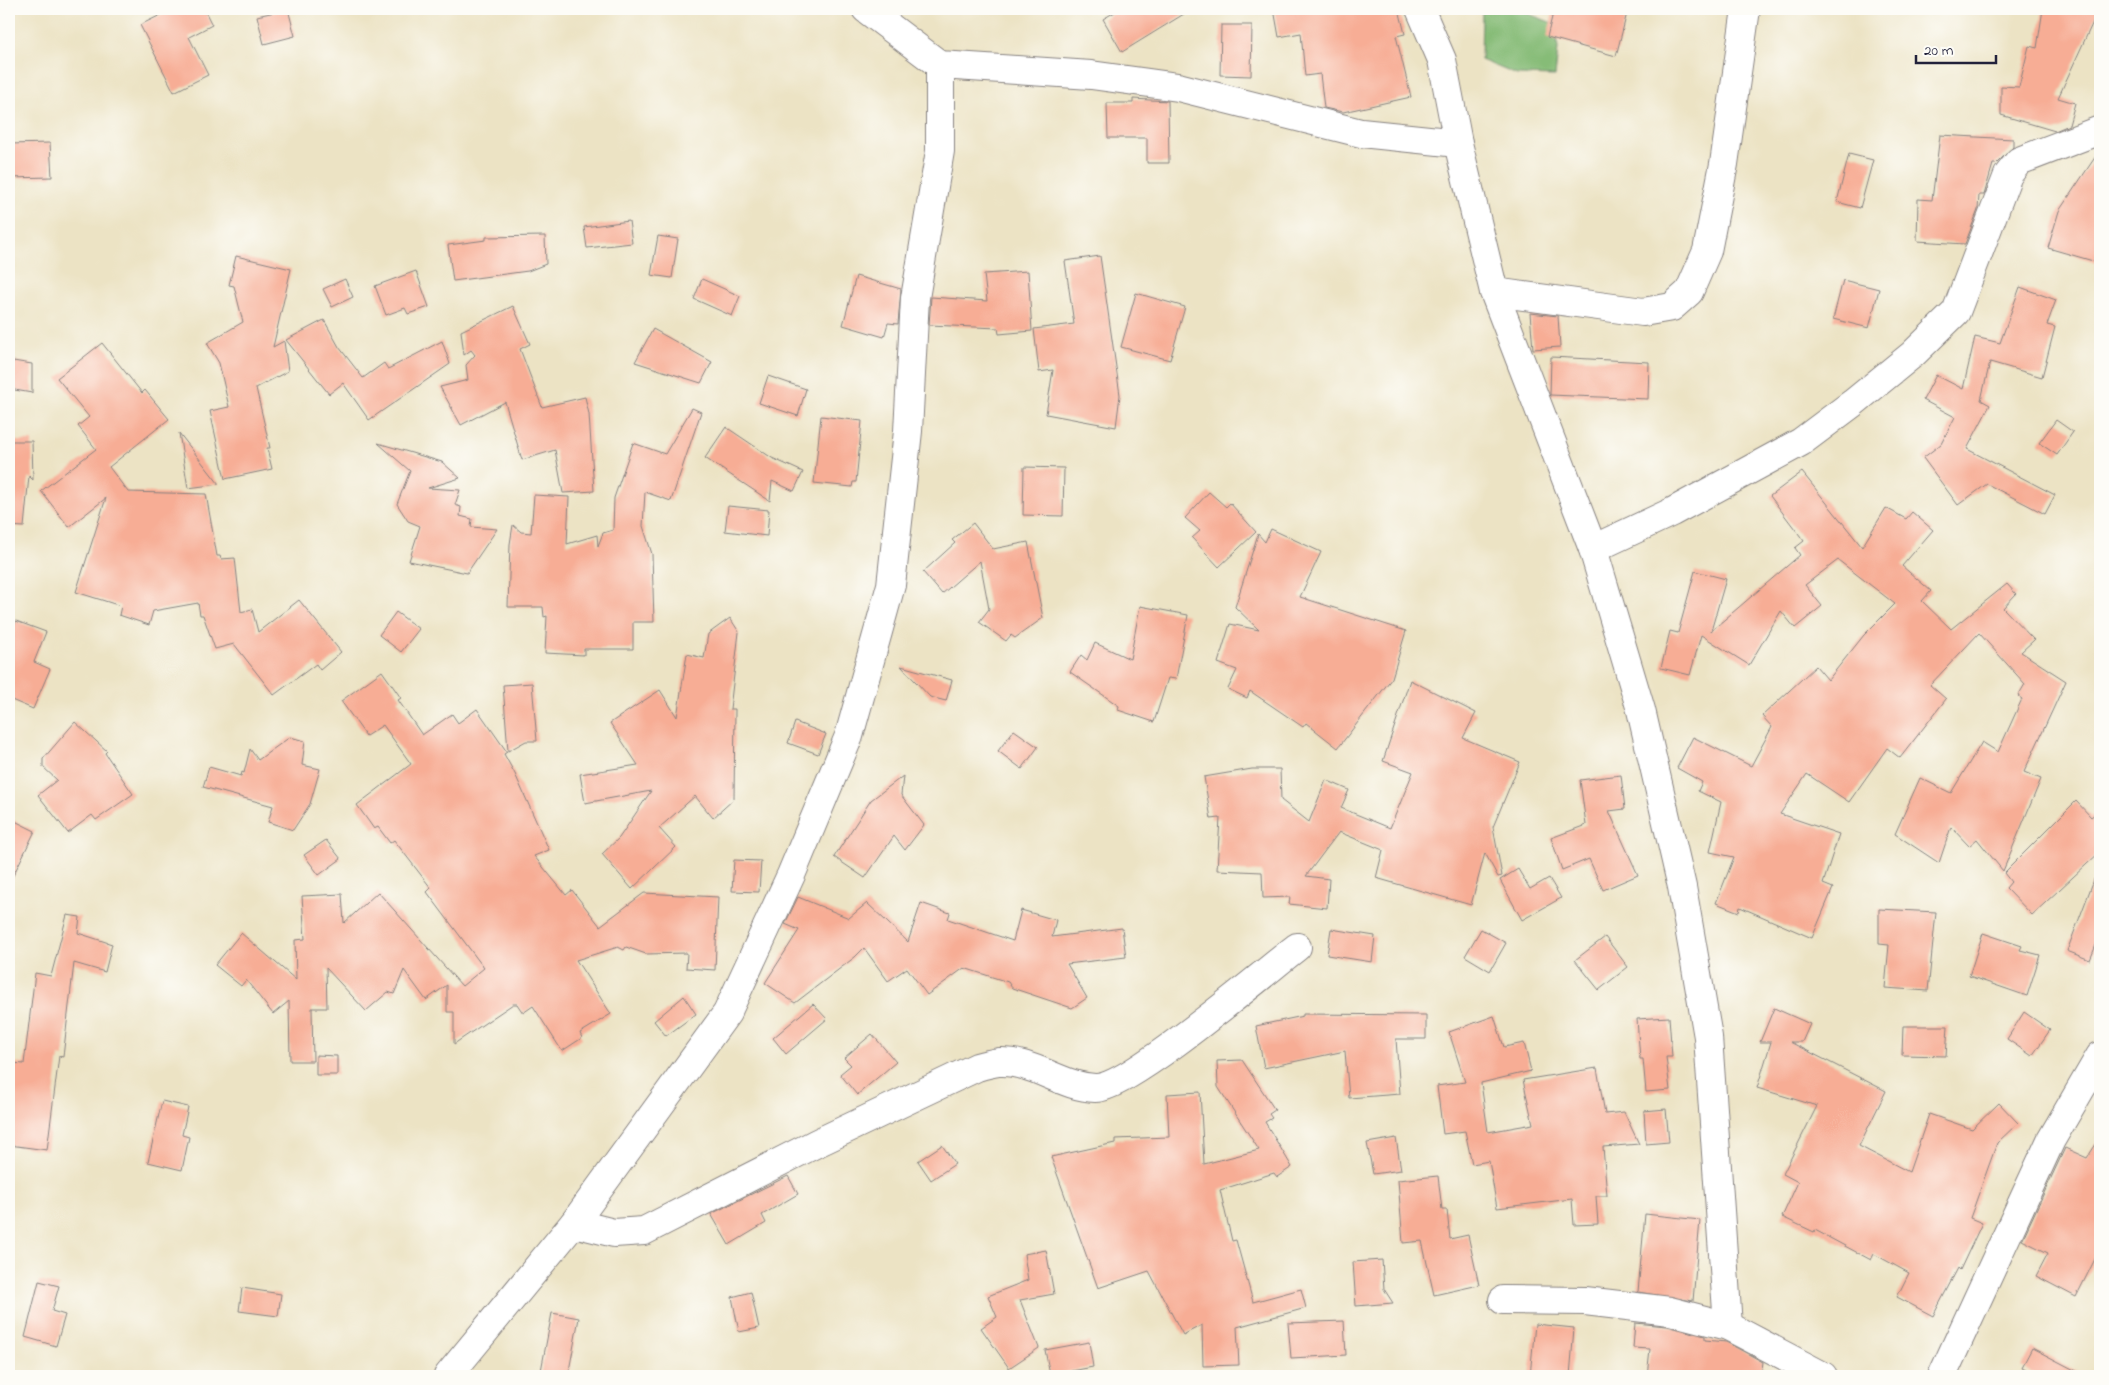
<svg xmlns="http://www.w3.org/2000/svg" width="2109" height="1385" viewBox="0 0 2109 1385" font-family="'Indie Flower',sans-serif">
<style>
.forest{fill:#86bc77;stroke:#546f59}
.building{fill:#f7ad95}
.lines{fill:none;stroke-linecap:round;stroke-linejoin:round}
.minor-casing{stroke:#878280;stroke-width:30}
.minor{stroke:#fff;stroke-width:28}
</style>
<rect width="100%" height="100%" fill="#fdfcf7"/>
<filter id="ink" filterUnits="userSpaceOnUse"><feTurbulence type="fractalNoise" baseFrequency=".02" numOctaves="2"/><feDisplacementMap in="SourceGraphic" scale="10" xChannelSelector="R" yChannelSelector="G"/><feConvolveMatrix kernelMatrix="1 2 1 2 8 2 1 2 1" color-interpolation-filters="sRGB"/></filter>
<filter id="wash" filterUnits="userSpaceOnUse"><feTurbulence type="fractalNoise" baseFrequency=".0096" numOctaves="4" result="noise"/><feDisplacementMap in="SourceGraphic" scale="20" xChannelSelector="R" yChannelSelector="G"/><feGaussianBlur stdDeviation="1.12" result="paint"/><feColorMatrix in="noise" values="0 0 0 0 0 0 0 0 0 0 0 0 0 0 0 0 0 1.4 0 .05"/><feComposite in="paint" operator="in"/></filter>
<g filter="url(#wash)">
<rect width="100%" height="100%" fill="#ece3c4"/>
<polygon class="forest" points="1482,9 1516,9 1555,24 1558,49 1555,76 1517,75 1481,60"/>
<g id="blocks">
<g class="building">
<polygon points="173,9 204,9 212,25 189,37 208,75 174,92 140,25"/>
<polygon points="288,9 295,36 264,44 257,16"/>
<polygon points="1120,9 1192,9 1122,52 1103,19"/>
<polygon points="1274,9 1399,9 1405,34 1396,36 1411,97 1343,112 1324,108 1320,74 1305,76 1301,33 1279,37"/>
<polygon points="1554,9 1628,9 1616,56 1547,37"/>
<polygon points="2043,9 2099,9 2058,98 2075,103 2069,125 2055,131 2001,115 2001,86 2019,87 2029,46 2037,48"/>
<polygon points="1221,25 1252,25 1251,76 1220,75"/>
<polygon points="1133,99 1168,101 1169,163 1147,163 1147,138 1108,138 1107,103 1133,103"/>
<polygon points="1940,135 2013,139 2013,147 1996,164 1993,164 1984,195 1979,195 1978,210 1965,244 1917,241 1918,199 1932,200"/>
<polygon points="50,143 52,177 9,178 9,144"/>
<polygon points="2100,150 2100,263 2048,248 2059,211"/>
<polygon points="1849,154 1873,160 1860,208 1837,202"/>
<polygon points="629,221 632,243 587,248 584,227"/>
<polygon points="545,236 546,264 528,271 453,281 448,245 486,240 486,237"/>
<polygon points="658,236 678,239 672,278 651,275"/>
<polygon points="236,256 291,269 273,347 284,341 288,371 256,388 270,448 267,448 272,469 225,479 210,411 229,407 219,363 207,343 243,322 234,286 229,285"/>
<polygon points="1100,256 1120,395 1116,427 1046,414 1053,370 1039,372 1034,329 1074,324 1065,261"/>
<polygon points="416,271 429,307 408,314 405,308 386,315 375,286"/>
<polygon points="1028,271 1032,331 999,334 998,328 929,325 931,297 987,301 984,274"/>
<polygon points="856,276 901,289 898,324 888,323 884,337 843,325"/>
<polygon points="345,279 353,297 332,307 323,289"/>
<polygon points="702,279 740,296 732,316 694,299"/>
<polygon points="1843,280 1879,289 1869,328 1833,319"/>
<polygon points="2020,287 2056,300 2047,325 2055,327 2042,377 1990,362 1981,400 1990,405 1967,449 2055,495 2045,514 1987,484 1958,505 1923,458 1941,444 1955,417 1923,400 1936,375 1963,389 1975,337 2000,343"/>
<polygon points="1136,293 1185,307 1170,360 1121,347"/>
<polygon points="513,306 530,344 520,349 542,407 585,397 589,414 594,491 563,493 555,450 522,460 505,402 461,425 440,387 468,380 466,365 475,355 471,350 464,355 461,331"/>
<polygon points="1530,313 1558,316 1560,347 1533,349"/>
<polygon points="324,320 339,347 363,378 384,363 388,369 442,341 450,364 369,420 343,383 329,394 286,340"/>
<polygon points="653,329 712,362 701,383 635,362"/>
<polygon points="102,343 142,393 145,390 169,419 109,467 128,492 206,494 217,556 220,556 221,559 235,558 241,612 252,609 258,632 299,600 341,652 320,670 316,664 274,695 234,644 215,649 203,615 200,615 198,603 153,611 149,625 119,615 121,606 76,592 106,498 69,527 41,491 96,449 78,426 89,417 57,378"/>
<polygon points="1551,357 1649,362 1648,399 1550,395"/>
<polygon points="13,361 32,364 32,393 9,389"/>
<polygon points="768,376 806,389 798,416 759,403"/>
<polygon points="692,408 701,412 671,501 645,492 643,526 652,554 654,622 633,622 633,649 584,649 584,655 545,653 547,616 544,617 543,607 508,607 510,544 513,525 521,532 531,533 534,495 569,497 567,544 597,535 598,546 603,533 613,530 614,498 633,443 665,454"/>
<polygon points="821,416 862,421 856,482 853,482 852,487 814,483"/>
<polygon points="2056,420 2073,432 2057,455 2039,443"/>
<polygon points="726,427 772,458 803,472 794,491 772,481 770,501 705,458"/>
<polygon points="179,433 219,484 188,488"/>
<polygon points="9,441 32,441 33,480 29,476 24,527 9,526"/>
<polygon points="378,443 442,462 460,478 428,488 460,490 455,505 461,507 460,516 472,519 471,527 497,529 467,573 409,561 420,526 408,521 397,504 410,471"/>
<polygon points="1024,467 1064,468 1063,516 1023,515"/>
<polygon points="1802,472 1862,547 1886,508 1906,519 1912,512 1933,530 1902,566 1931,591 1922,601 1951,629 2007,584 2016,594 2003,608 2034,640 2021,652 2066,681 2024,772 2041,779 2003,871 1977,839 1969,846 1951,827 1939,863 1895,834 1920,778 1951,793 1982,742 1998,752 2022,699 2018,696 2025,684 1979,633 1930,685 1946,699 1900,758 1887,748 1849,802 1807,774 1780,814 1839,834 1823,884 1833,888 1812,938 1740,907 1739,912 1716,903 1734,857 1710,852 1721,802 1698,791 1702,782 1677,768 1693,737 1751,766 1772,727 1762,716 1816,666 1828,680 1864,635 1895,604 1838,560 1805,585 1822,606 1795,628 1781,611 1749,665 1701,635 1690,675 1661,668 1670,631 1678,633 1695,571 1726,579 1711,631 1800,555 1795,548 1804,541 1770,496"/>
<polygon points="1209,492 1226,507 1230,503 1256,532 1219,567 1192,538 1200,531 1185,518"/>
<polygon points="728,506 769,510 767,536 725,531"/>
<polygon points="973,523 993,549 1028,542 1043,618 1015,638 1011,635 1006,641 979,622 989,609 980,561 942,594 923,572 955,543 952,540"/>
<polygon points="1271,529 1321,552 1300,597 1406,631 1392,678 1338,748 1306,723 1303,727 1250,691 1247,698 1228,689 1237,670 1218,663 1230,624 1259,630 1235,607 1258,534 1265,542"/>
<polygon points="1140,606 1188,615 1176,679 1168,678 1154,722 1118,710 1119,706 1070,672 1081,655 1087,660 1095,643 1130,659"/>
<polygon points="396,612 419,629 401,652 379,635"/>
<polygon points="730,618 739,632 730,709 735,709 734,799 713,818 695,796 659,828 676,847 632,889 602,854 619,838 651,791 585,803 580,774 638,765 610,723 660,690 677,717 687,654 704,658 708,634"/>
<polygon points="16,621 46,632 34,662 50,669 33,709 9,699 9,639"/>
<polygon points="901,666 952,680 946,701 930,697"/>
<polygon points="382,671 401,698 398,700 422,735 452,714 458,723 477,709 507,752 504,754 515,774 549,850 534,856 566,895 572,890 600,926 644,893 718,897 715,970 686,968 687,953 646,954 626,947 624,950 618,947 576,960 611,1014 580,1033 582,1038 562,1051 533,1006 523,1013 517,1004 513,1004 454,1044 454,1012 447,1012 447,985 426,1000 404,970 394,994 388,992 366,1011 326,968 327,1008 312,1008 313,1061 290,1061 289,1001 273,1014 246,980 241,986 215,965 241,933 296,980 295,940 305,939 302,896 342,894 344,923 378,892 462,986 484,968 427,892 431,888 394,840 390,843 378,827 374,829 357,805 411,764 383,725 366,736 341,701"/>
<polygon points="1410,680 1476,713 1463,738 1520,762 1493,827 1502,876 1498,877 1485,853 1471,905 1376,878 1383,850 1339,832 1306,876 1329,879 1327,908 1289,904 1290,897 1263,898 1262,872 1217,870 1220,818 1211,819 1204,777 1252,769 1280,769 1281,800 1309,822 1326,780 1349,790 1341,808 1390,828 1413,772 1383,761"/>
<polygon points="532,683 537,741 526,741 508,751 503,685"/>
<polygon points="75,722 107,751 105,753 133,794 96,820 92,815 68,833 38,795 57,780 43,767 43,759"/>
<polygon points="795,722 826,734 818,754 788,743"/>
<polygon points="1014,730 1038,747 1022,769 998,751"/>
<polygon points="290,737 305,741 302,765 320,769 310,804 293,830 268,822 273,806 203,787 209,767 241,776 242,772 244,773 250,749 258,760"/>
<polygon points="1621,775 1625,809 1609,811 1638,875 1603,890 1589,859 1562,870 1551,838 1586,825 1580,780"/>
<polygon points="903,776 901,795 924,825 905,850 894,836 865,878 834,857 871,800"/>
<polygon points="2076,801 2091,817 2100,810 2100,852 2032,915 2006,888 2011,882 2004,873"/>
<polygon points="9,818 35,831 9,884"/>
<polygon points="326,840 341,859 319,875 304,855"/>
<polygon points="734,860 761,861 759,892 732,891"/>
<polygon points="1518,869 1530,889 1549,878 1561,898 1522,920 1500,880"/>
<polygon points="2098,869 2100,870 2100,935 2090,960 2067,951"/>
<polygon points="798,897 849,918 867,903 908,942 921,903 950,913 948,919 1013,941 1021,910 1056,920 1052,937 1122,928 1126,957 1067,964 1087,998 1072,1008 1012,988 1008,982 964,968 927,995 907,968 888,981 864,948 855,957 795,1003 765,983 799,930 785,924"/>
<polygon points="1879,909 1936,912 1928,991 1885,988 1889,945 1879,944"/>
<polygon points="67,915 80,917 78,933 112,944 105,972 74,963 63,1057 59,1056 47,1150 9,1145 9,1087 12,1063 24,1064 35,973 51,976"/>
<polygon points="1331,929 1375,936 1372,962 1327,955"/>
<polygon points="1481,929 1506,943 1490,971 1465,956"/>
<polygon points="1983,933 2022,946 2020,950 2040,955 2027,996 1969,976"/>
<polygon points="1605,937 1628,967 1599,990 1575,960"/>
<polygon points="684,996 696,1014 666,1036 654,1021"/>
<polygon points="813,1004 827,1019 786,1054 773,1038"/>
<polygon points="1774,1008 1810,1024 1802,1042 1790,1042 1886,1091 1859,1146 1909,1172 1929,1114 1972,1129 1999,1103 2018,1123 1997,1143 1970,1218 1982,1223 1960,1270 1958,1268 1933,1316 1897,1297 1909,1273 1874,1254 1871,1260 1815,1230 1814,1232 1782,1217 1798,1182 1783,1174 1817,1106 1757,1088 1771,1042 1760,1042"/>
<polygon points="2024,1012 2050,1030 2032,1056 2007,1039"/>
<polygon points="1303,1014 1426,1015 1426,1039 1396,1039 1400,1094 1349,1098 1345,1051 1264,1068 1256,1026 1303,1016"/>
<polygon points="1494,1016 1504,1047 1524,1043 1531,1071 1481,1083 1488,1132 1533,1124 1523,1080 1597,1068 1605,1114 1624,1112 1639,1144 1603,1147 1607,1196 1596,1196 1598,1224 1574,1225 1572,1199 1497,1208 1489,1161 1472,1164 1465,1131 1443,1134 1437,1086 1465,1082 1449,1032"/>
<polygon points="1669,1017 1672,1057 1666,1057 1670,1090 1646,1092 1643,1059 1640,1059 1637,1019"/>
<polygon points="1903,1026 1948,1026 1946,1056 1902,1055"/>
<polygon points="872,1034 896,1062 857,1095 840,1074 851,1065 844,1058"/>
<polygon points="316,1055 337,1056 337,1075 316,1075"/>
<polygon points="1242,1060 1275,1110 1269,1114 1272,1118 1265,1122 1292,1167 1277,1177 1274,1173 1220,1190 1232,1241 1236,1240 1253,1302 1301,1289 1306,1308 1237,1327 1239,1365 1203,1366 1202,1325 1183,1335 1149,1271 1098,1288 1051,1157 1115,1143 1115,1139 1169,1137 1167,1094 1200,1092 1204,1164 1259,1150 1218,1087 1217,1061"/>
<polygon points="162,1101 188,1107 182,1135 189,1137 182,1170 148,1162"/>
<polygon points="1666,1109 1669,1142 1646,1144 1644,1111"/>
<polygon points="1396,1138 1401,1170 1373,1174 1367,1143"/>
<polygon points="2100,1138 2100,1249 2076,1297 2036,1276 2048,1253 2022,1240 2065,1148 2087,1158"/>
<polygon points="942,1145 955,1164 931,1180 918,1161"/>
<polygon points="788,1176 798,1194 762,1215 766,1223 729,1245 711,1214"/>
<polygon points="1438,1176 1442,1210 1447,1210 1450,1239 1468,1235 1479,1285 1434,1295 1422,1241 1403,1243 1398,1180"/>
<polygon points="1645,1214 1700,1220 1693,1301 1638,1292"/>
<polygon points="1046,1250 1054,1294 1020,1300 1039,1348 1009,1368 981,1328 997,1317 988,1296 1028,1280 1024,1254"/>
<polygon points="1382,1260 1384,1289 1393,1303 1356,1306 1353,1262"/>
<polygon points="39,1281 59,1286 52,1311 65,1315 56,1346 25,1337"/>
<polygon points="242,1288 281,1294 278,1316 239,1311"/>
<polygon points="751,1292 759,1328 739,1332 732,1297"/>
<polygon points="552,1313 579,1318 568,1376 540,1376"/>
<polygon points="1344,1321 1346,1355 1291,1358 1288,1323"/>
<polygon points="1635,1323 1667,1326 1705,1336 1705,1340 1726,1342 1763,1362 1761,1376 1647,1376 1650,1349 1633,1348"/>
<polygon points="1535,1324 1574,1328 1570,1376 1530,1376"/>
<polygon points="1089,1342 1093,1367 1050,1375 1045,1350"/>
<polygon points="2032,1348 2086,1376 2039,1376 2022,1367"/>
</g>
</g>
</g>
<g filter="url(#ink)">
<use href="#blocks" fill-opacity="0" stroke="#878280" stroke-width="1"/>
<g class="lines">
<defs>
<g id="minor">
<polyline points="866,9 940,65 1091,75 1178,87 1361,133 1458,143"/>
<polyline points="1420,9 1442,60 1458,143 1494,292 1593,549 1641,710 1682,887 1708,1037 1728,1326"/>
<polyline points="1494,292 1643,312 1672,307 1689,292 1707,251 1724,164 1746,9"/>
<polyline points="1593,549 1672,512 1801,442 1853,403 1913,354 1956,312 2008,175 2019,161 2100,130"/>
<path d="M 574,1223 L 614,1233 L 644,1231 L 815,1144 L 977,1067 C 984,1065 992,1063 999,1062 C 1032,1060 1062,1087 1095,1088 C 1128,1089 1265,972 1297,947"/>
<polyline points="1503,1300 1585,1301 1670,1311 1728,1326 1823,1376"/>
<polyline points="448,1376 574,1223 727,1013 791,875 849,736 891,585 908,431 915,298 940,151 940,65"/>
<polyline points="1942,1376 2051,1140 2100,1056"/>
</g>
</defs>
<use href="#minor" class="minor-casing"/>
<use href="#minor" class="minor"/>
</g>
</g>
<rect width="2109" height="1385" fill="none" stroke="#fdfcf7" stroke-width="30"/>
<path d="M1916 55v8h80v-8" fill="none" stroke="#22223b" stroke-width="2.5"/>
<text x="1924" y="55" font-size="15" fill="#22223b" stroke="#fdfcf7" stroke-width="4" paint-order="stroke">20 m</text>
</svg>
